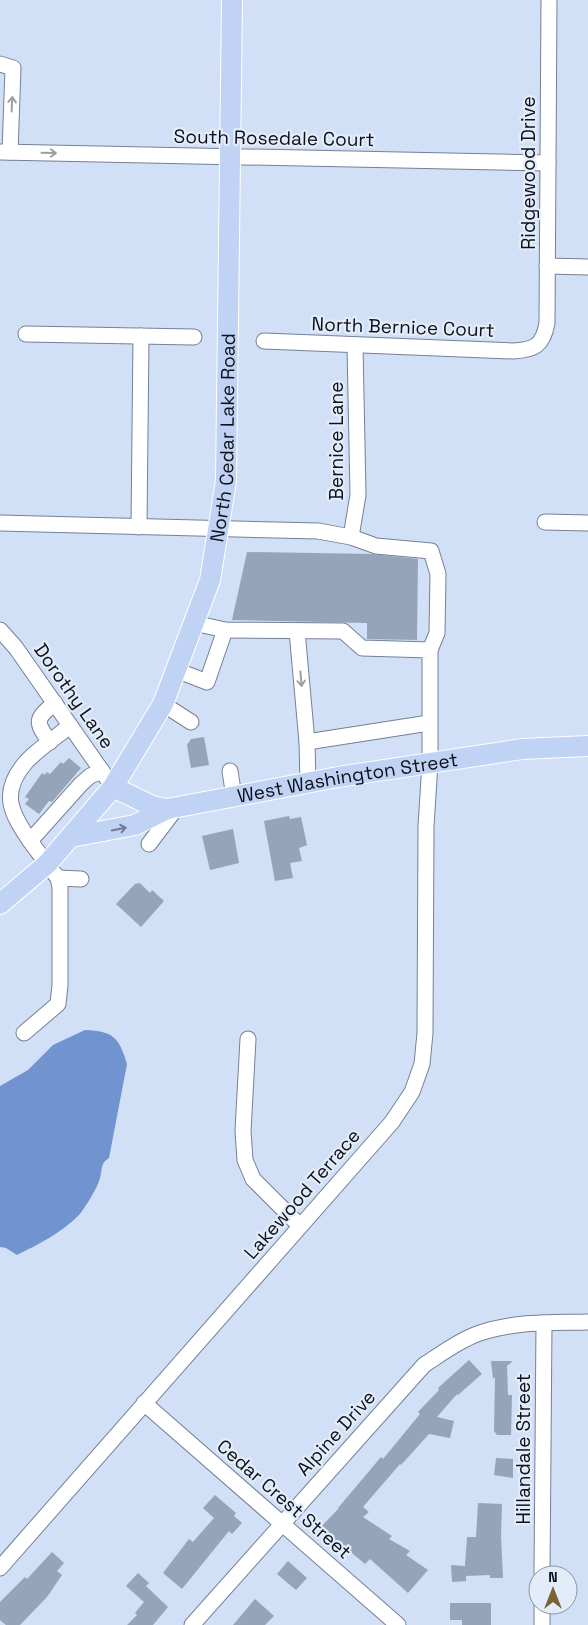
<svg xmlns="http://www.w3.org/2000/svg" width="588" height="1625" viewBox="0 0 588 1625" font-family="'Space Grotesk',sans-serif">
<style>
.water{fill:#7193cf}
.building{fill:#96a4ba}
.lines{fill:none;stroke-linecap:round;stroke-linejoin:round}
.minor-casing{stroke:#748197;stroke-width:17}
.major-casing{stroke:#fff;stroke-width:22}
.minor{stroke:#fff;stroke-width:15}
.major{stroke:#c0d3f5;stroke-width:20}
.oneway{stroke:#9e9fa3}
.oneway2{stroke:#6f7b92}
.labels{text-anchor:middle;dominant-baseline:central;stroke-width:4.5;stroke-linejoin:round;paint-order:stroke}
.street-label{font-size:19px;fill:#0c1018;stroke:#e3ecfb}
</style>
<rect width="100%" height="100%" fill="#d1dff7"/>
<path class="water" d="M 85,1030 C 113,1031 119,1037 127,1064 L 109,1158 C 99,1164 103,1172 99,1181 C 96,1190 85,1208 79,1215 C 61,1233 39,1244 17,1255 L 6,1248 L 0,1247 L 0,1086 L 28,1070 L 53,1045 Z"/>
<g class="building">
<polygon points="247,552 372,554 418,559 417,640 367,639 367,623 232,620"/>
<polygon points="204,737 209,765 191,768 187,745 191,739"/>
<polygon points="69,758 81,768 52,802 49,801 39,814 25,804 29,799 25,797 42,773 45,775 46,772 50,774 61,762 63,764"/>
<polygon points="289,816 290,819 301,817 307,845 299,848 302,861 290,863 293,878 275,881 264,821"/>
<polygon points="233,829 239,863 210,870 202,836"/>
<polygon points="140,883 150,893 152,890 164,901 141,927 116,904 135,884"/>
<polygon points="469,1360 482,1374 458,1395 457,1394 437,1417 454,1421 450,1438 429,1434 401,1465 400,1464 363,1507 369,1512 363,1517 392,1536 389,1539 410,1551 406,1555 428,1570 408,1593 370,1559 365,1564 340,1543 337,1545 320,1528 339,1508 338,1508 381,1457 383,1459 420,1414 418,1412 439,1390 438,1388"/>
<polygon points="491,1361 513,1361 507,1366 508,1395 512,1395 511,1435 497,1435 494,1431 495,1377 493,1379"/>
<polygon points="496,1458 513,1459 513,1478 494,1475"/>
<polygon points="215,1495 236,1513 234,1516 242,1523 232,1534 229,1531 182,1589 163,1573 189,1539 193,1542 214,1518 203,1508"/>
<polygon points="478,1503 502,1504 501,1536 503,1578 490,1578 490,1575 466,1576 466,1581 452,1582 451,1565 465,1566 467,1537 476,1537"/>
<polygon points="52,1552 64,1563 57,1571 62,1575 47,1597 20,1625 6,1625 0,1620 0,1602 25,1577 27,1579"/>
<polygon points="288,1561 307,1578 296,1590 277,1574"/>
<polygon points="138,1573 149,1583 146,1586 168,1607 153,1625 127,1625 137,1615 135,1613 144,1602 126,1586"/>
<polygon points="255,1599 274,1616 265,1625 233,1625"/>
<polygon points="450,1603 491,1603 491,1625 462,1625 462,1620 450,1620"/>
</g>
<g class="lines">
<defs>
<g id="minor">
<polyline points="0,64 13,68 10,152"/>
<polyline points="0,152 548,163"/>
<polyline points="547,266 588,267"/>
<polyline points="26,334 194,337"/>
<path d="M 264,341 L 513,351 C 534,350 543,346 547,323 L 549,0"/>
<polyline points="545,522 588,523"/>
<polyline points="0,523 318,531 351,537 376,546 431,551 438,574 437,633 430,650"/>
<polyline points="139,527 141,336"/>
<polyline points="351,537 358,495 355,345"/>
<polyline points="0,630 16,648 113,787"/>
<polyline points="297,631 307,742"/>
<polyline points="176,670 207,682 225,630"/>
<polyline points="163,704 191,722"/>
<path d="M 50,742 C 35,722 35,719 55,703"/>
<polyline points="230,771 234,797"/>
<polyline points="308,783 307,742 429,723"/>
<polyline points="30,841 81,784 90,776 102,771"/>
<polyline points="149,844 177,807"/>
<polyline points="58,878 81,879"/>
<path d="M 24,1033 L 58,1004 L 60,985 L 60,887 L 58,878 C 48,866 39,853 30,841 C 10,812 0,792 26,762 C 38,749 56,737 70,726"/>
<polyline points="248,1039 243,1131 245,1160 253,1179 300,1226"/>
<polyline points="144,1403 398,1625"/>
<polyline points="0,1568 392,1122 412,1092 422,1064 425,1033 426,826 430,763 430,650 362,648 343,631 225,630 194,623"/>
<polyline points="542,1575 544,1323"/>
<path d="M 192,1625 L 424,1365 C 441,1354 458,1341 477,1334 C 512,1321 551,1323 588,1322"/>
<polyline points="542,1625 542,1605"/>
</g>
<g id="major">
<path id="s1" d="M 113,787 L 152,806 L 167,809 L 338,777 L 522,749 L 588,746"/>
<polyline points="71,837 135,825 167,809"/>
<path id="s2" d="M 0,904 L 47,864 L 113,787 L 163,704 L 210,580 L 226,481 L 232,0"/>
</g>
</defs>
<use href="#minor" class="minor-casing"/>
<use href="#major" class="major-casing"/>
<use href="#minor" class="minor"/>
<use href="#major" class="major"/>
</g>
<defs><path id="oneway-shaft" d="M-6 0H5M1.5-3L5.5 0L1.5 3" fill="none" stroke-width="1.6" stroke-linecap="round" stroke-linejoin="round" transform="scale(1.25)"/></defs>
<g class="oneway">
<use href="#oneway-shaft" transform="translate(12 104) rotate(-87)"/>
<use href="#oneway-shaft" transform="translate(49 153) rotate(1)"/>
<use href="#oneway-shaft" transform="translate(301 679) rotate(85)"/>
</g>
<use class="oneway2" href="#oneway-shaft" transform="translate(119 829) rotate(-11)"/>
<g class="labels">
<g class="street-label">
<text transform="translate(274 138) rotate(1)">South Rosedale Court</text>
<text transform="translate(528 173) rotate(-90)">Ridgewood Drive</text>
<text transform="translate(403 327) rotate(2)">North Bernice Court</text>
<text stroke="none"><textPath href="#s2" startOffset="536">North Cedar Lake Road</textPath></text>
<text transform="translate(336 441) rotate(-90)">Bernice Lane</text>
<text transform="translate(74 696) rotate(55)">Dorothy Lane</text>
<text stroke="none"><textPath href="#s1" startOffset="242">West Washington Street</textPath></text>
<text transform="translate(302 1194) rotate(-49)">Lakewood Terrace</text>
<text transform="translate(336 1433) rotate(-48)">Alpine Drive</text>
<text transform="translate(523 1449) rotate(-90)">Hillandale Street</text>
<text transform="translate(284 1499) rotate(41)">Cedar Crest Street</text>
</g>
</g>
<g transform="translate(553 1590)"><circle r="24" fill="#e3ecfb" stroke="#8d94a0"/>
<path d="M0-4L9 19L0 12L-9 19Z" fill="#7c6234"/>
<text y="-8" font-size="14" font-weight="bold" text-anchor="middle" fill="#0c1018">N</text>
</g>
</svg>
